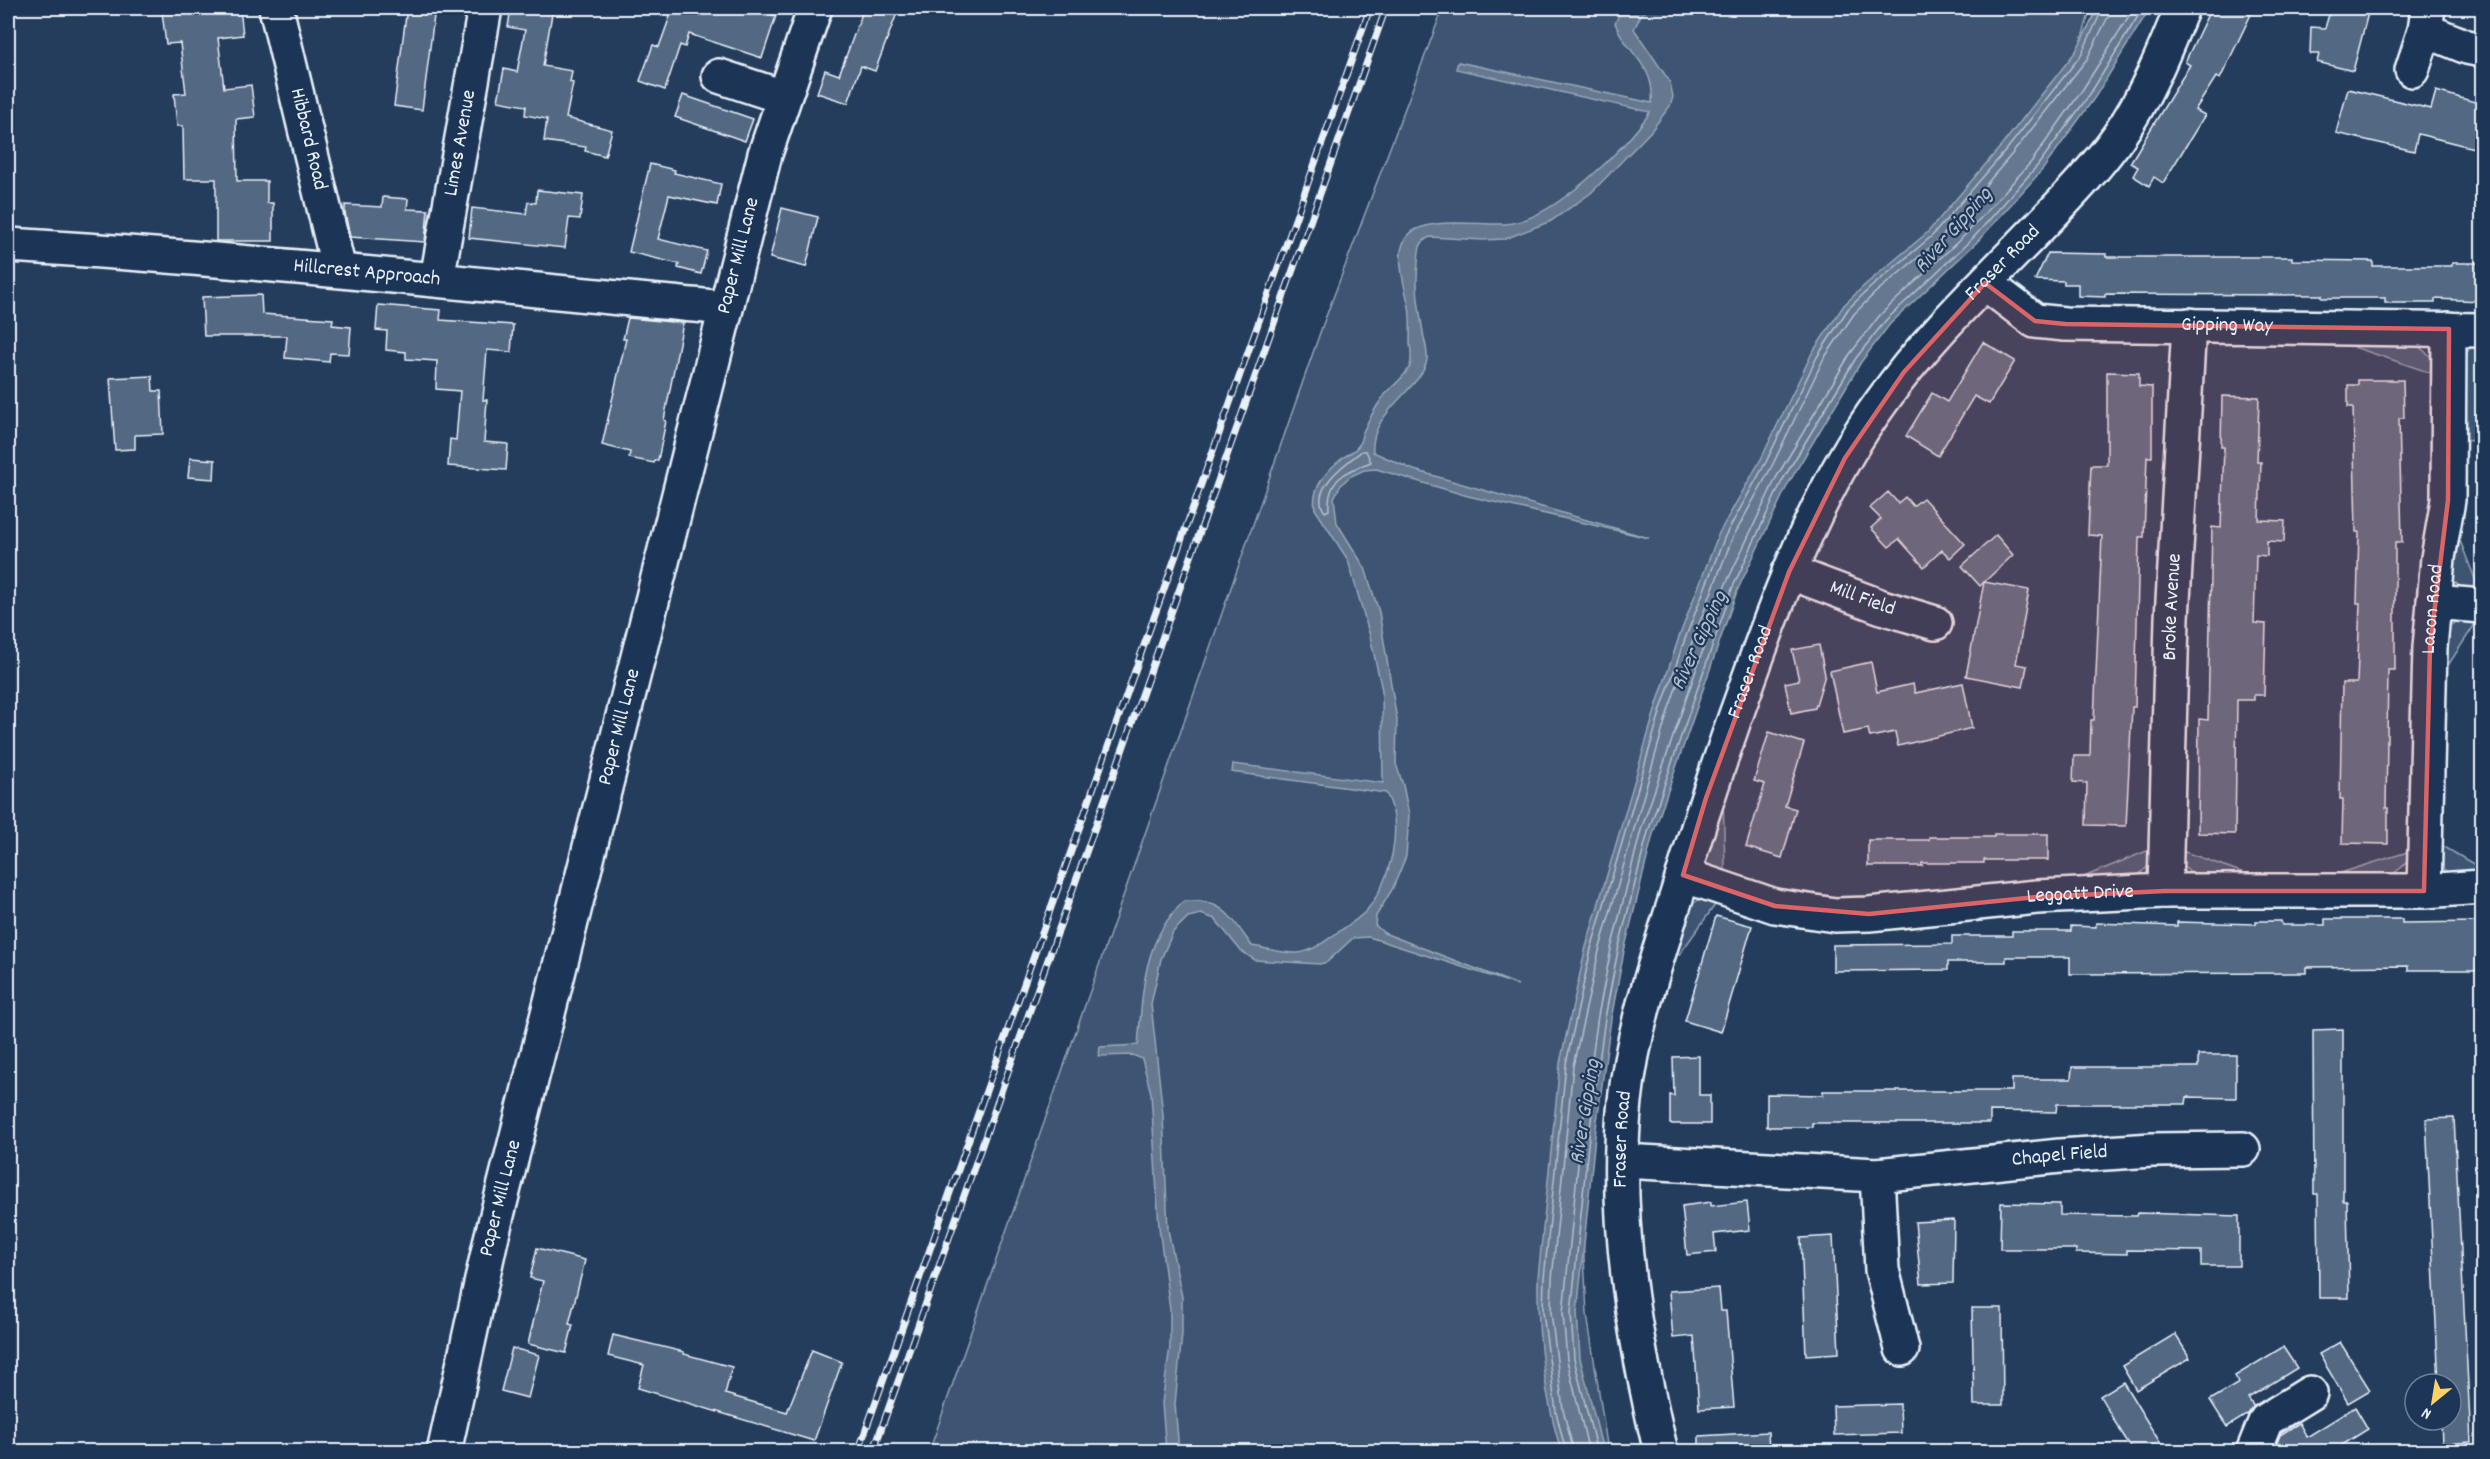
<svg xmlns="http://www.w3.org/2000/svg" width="2490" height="1459" viewBox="0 0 2490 1459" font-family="Dekko,sans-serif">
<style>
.green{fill:#3e5472;stroke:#93a2b5;stroke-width:1.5}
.water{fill:#657890;stroke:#99a8ba;stroke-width:1.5}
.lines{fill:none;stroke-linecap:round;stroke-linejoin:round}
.shore{stroke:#b4c1ce;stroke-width:1.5}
.building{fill:#536782;stroke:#e8f1f8;stroke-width:1.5}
.minor-casing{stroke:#e8f1f8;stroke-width:38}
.minor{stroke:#1d3557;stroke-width:33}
.rail-casing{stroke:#e8f1f8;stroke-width:7}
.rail{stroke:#1d3557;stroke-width:4.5;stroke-dasharray:14;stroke-linecap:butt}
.marked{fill:#db6466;fill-opacity:0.2;stroke:#db6466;stroke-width:4.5;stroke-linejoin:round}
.labels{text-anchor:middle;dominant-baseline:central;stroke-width:4.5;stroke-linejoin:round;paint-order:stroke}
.street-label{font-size:21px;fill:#e8f1f8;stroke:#1d3557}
.water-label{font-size:22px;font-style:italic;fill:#b4c1ce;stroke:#1d3557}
</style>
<rect width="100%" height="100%" fill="#253d5d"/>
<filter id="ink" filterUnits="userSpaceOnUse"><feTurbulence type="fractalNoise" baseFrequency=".0167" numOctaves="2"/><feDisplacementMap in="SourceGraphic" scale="12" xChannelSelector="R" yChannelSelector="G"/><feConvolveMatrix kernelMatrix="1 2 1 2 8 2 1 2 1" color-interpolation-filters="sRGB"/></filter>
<g filter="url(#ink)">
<g class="green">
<polygon points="1443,8 2091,8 2065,93 1841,351 1690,671 1576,1104 1587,1314 1608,1451 929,1452 1322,327"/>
<polygon points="2333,340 2413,342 2434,359 2437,375"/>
<polygon points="2482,343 2482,440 2462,441 2462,362 2469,349"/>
<path d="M 2455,528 L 2481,594 C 2438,586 2451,563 2455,528 Z"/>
<polygon points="2466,615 2481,615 2441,676 2445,629"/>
<polygon points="1723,794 1725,870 1720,876 1711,870 1705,859"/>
<polygon points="2436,842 2482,869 2482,877 2452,877 2439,864"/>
<polygon points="2149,850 2154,851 2153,862 2136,877 2074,881"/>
<path d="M 2414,850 C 2396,890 2351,881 2315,881 Z"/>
<polygon points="2182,851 2258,878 2195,877 2180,863"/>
<path d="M 1713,896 L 1715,905 L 1679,955 L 1669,949 C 1680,925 1683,899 1713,896 Z"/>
</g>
<g class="water">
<path d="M 1628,8 L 1650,8 L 1641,15 L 1634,29 L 1670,82 L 1673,97 L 1670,106 L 1651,131 L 1591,193 L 1551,221 L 1505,239 L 1483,240 L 1430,237 C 1418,242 1419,251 1418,263 C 1415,287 1419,308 1423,332 C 1424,340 1428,351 1427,359 C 1424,387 1369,412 1373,452 L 1414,470 L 1649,538 L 1468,496 L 1376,469 L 1364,470 L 1349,477 L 1340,486 L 1334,498 L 1337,523 L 1365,568 L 1379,612 L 1397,720 L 1396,764 L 1403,785 L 1409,815 L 1406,856 L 1393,888 L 1376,916 L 1375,925 L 1384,933 L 1518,985 L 1369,937 L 1353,938 L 1327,962 L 1320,964 L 1255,960 L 1241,951 L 1215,919 L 1201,914 L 1188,917 L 1173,932 L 1161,959 L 1151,1004 L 1163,1115 L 1168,1230 L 1182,1297 L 1182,1334 L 1175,1404 L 1179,1451 L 1166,1451 L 1162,1403 L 1170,1347 L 1170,1310 L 1159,1227 L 1151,1093 L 1142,1059 L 1133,1055 L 1099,1056 L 1100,1047 L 1138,1045 C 1143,991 1142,941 1184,901 C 1223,898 1231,917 1252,946 C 1266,948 1283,954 1297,953 C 1311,952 1323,943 1334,935 C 1345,927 1358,920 1367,910 C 1390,881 1405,827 1386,793 L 1232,772 L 1233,764 L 1383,783 L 1382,690 L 1370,636 L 1348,560 L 1315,509 C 1311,487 1328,469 1344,457 C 1349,454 1356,450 1359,445 C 1361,442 1361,436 1363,432 C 1368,421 1376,407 1383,397 C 1391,386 1404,379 1410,366 C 1412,359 1411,350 1410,343 C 1410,331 1411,319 1409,307 C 1405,285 1389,244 1415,230 C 1437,218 1480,225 1505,224 C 1550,222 1627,148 1650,112 L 1456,69 L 1458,62 L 1652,103 C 1655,62 1627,56 1615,23 L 1620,13 Z"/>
<path d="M 2098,8 L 2150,8 L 2095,97 L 2043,169 L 1977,242 L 1890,324 L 1861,362 L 1788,484 L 1737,591 L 1653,834 L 1624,951 L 1611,1019 L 1595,1136 L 1577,1313 L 1580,1358 L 1603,1451 L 1561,1451 C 1545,1396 1537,1336 1538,1278 L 1560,1063 L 1586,947 L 1656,707 L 1679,637 L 1719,533 L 1761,459 L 1812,353 L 1844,305 L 1866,284 L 1928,232 L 2002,145 L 2076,51 Z"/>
</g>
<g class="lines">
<g class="shore">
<path d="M 1362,451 L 1366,451 L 1371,462 C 1346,471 1327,479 1329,510 L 1325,512 C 1308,490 1346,463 1362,451 Z"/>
<polyline points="1566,1452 1556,1412 1543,1312 1544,1278 1566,1064 1591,949 1661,709 1685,639 1725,536 1766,462 1817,357 1848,309 1870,288 1932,236 2007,149 2081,55 2103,8"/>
<polyline points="1574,1452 1563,1410 1551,1312 1552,1279 1573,1066 1599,951 1668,711 1692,642 1732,539 1772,466 1823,360 1854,314 1875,293 1938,241 2012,154 2087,59 2109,15 2110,8"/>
<polyline points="1589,1452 1567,1360 1563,1313 1581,1135 1598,1016 1611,949 1641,830 1725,586 1776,478 1850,354 1880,315 1967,233 2032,161 2083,89 2134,8"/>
<polyline points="1597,1452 1574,1359 1571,1313 1589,1135 1605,1018 1618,950 1648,832 1732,589 1782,481 1856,358 1886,320 1973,238 2038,165 2090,94 2143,8"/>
</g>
</g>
<g class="building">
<polygon points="206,8 240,8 243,35 218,38 224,88 251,85 255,117 236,119 237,181 267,181 267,203 273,203 273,241 216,241 216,179 184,179 183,126 177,126 174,94 186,93 180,43 166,44 162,12"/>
<polygon points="407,8 435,8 422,110 394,106"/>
<polygon points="511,8 553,8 543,66 572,71 570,82 573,83 566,118 612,130 605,156 585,151 586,147 544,141 547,119 525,115 526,106 498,101 504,69 517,72 525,30 508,27"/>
<polygon points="673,8 751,8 776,16 762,58 689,34 685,47 680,45 665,90 640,81 653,45 659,47"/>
<polygon points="864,8 882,8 897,13 875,71 861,66 848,103 817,93 825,70 839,75"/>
<polygon points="2211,8 2254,8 2220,79 2216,77 2195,110 2205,115 2163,183 2154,177 2149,186 2133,176 2138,167 2130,163 2190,65 2185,62"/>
<polygon points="2331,8 2348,8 2368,13 2353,71 2317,62 2319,54 2310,54 2311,27 2325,28"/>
<polygon points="2348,89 2431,109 2436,91 2482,104 2482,150 2418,134 2414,151 2336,133"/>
<polygon points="683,95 753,119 745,141 675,117"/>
<polygon points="650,164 675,170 674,173 721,184 717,205 669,195 658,239 707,251 701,274 678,268 679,264 629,252"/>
<polygon points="537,190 583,195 580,219 569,218 565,248 469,238 472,208 526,214 528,202 536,203"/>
<polygon points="383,197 408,199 407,209 428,210 425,242 350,237 345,213 345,205 382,207"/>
<polygon points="782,208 818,217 806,267 770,258"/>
<polygon points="2048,253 2106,254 2106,257 2292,257 2292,260 2373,261 2373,266 2452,266 2452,263 2482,263 2482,301 2435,299 2435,303 2385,303 2385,298 2322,298 2322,295 2105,294 2105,297 2078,296 2078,284 2064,284 2064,281 2035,280"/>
<polygon points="261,295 262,314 333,319 332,325 351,327 349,354 330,353 329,362 285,358 287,336 204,336 202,297"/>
<polygon points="378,305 441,310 440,320 513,325 511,352 487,350 483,400 487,400 484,442 508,444 506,470 448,466 450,439 456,440 460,391 436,389 437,361 406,359 406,352 386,350 387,331 376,330"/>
<polygon points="628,318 683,323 664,420 666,421 658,460 655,460 654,463 629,458 630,452 602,445 626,339 623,339"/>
<polygon points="1983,342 2015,361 1989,404 1974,396 1938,456 1906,436 1932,393 1947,402"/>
<polygon points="2107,372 2139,373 2139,386 2152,387 2152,457 2147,457 2144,537 2139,537 2135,707 2132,707 2126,826 2086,825 2087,783 2073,782 2074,756 2090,756 2091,720 2094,720 2102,536 2088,535 2089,509 2091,465 2107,465"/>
<polygon points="152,376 153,391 161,391 163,434 135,435 135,449 115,450 110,378"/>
<polygon points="2358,380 2403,380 2404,418 2399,418 2402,542 2395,542 2395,670 2388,670 2386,808 2388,808 2388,844 2342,843 2343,799 2340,799 2342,683 2357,683 2360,603 2357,603 2359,532 2356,532 2353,407 2348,407 2348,385 2358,385"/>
<polygon points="2222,396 2259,397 2257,462 2261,462 2259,520 2285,521 2284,542 2267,541 2267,556 2256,555 2254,623 2266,624 2264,695 2254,695 2254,700 2237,700 2235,834 2198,833 2199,719 2208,720 2212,527 2221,528 2224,447 2221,447"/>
<polygon points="190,458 215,460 214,479 188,477"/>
<polygon points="1888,492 1898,503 1905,497 1913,506 1923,498 1965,544 1950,558 1942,550 1924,567 1899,539 1889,547 1871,528 1881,519 1870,508"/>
<polygon points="1996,535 2013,555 1980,586 1962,566"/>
<polygon points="1984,582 2029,590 2016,664 2027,666 2023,687 1966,676"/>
<polygon points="1819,645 1825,675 1815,708 1791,713 1785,683 1799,680 1792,650"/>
<polygon points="1871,662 1877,692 1913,684 1915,693 1963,683 1972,728 1898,746 1895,732 1870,737 1868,729 1843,734 1830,671"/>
<polygon points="1769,732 1804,743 1785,806 1796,809 1782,858 1746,847 1765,784 1754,781"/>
<polygon points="1994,834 2048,834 2048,860 1984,860 1984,863 1922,863 1922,866 1868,866 1868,840 1929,840 1929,837 1994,837"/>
<polygon points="1716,916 1752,926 1721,1032 1685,1021"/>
<polygon points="2325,919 2402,919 2402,923 2482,922 2482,970 2408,970 2408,966 2306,967 2306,973 2070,974 2070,957 2006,957 2006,962 1948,962 1948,970 1833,971 1833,945 1952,944 1952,936 2012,936 2012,931 2071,931 2071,926 2096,927 2096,923 2177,926 2177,922 2256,924 2256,921 2281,921 2282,925 2325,925"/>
<polygon points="2343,1029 2343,1201 2347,1201 2349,1298 2319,1298 2318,1194 2314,1194 2313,1030"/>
<polygon points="2198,1055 2236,1055 2236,1098 2187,1097 2186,1104 2057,1104 2056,1112 1990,1111 1990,1123 1812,1123 1812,1127 1767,1127 1767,1094 1823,1095 1823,1091 2012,1091 2012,1079 2071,1079 2072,1067 2198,1067"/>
<polygon points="1699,1056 1699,1095 1710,1095 1710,1124 1670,1124 1670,1095 1674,1096 1673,1057"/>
<polygon points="2454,1118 2471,1442 2442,1444 2441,1420 2451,1420 2451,1384 2439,1384 2426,1119"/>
<polygon points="1711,1202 1711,1206 1747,1202 1750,1230 1714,1234 1716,1252 1687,1255 1682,1206"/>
<polygon points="2001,1203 2060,1204 2060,1215 2137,1216 2138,1213 2239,1216 2239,1266 2201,1266 2201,1251 2127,1250 2127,1254 2076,1253 2076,1249 2000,1249"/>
<polygon points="1954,1220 1953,1283 1921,1284 1915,1222"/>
<polygon points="1833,1236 1839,1353 1806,1355 1801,1238"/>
<polygon points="537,1248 585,1260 569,1324 573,1325 566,1353 528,1344 543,1281 530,1278"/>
<polygon points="1719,1288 1721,1311 1726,1311 1734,1407 1699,1409 1694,1336 1673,1338 1669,1291"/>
<polygon points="1972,1308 2002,1308 2003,1405 1974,1405"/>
<polygon points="2175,1334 2190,1358 2136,1390 2122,1366"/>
<polygon points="613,1335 684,1352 684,1354 732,1367 725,1394 787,1412 812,1350 842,1362 814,1441 638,1388 644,1365 608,1356"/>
<polygon points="2340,1342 2370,1390 2348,1403 2319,1354"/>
<polygon points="2283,1347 2297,1368 2248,1398 2254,1407 2248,1414 2227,1427 2210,1400 2239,1383 2235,1376"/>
<polygon points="512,1348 539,1355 528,1398 501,1391"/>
<polygon points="2123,1382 2148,1423 2166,1452 2134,1452 2115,1422 2100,1396"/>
<polygon points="1900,1404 1901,1433 1834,1435 1833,1406"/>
<polygon points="2355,1407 2368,1429 2331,1452 2282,1452 2277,1443 2280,1435 2299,1423 2307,1437"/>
<polygon points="1768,1432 1769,1452 1699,1452 1699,1436"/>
</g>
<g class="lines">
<defs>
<g id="minor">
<path id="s1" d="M 276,8 L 339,270"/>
<polyline points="2428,8 2425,30 2467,47 2482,50"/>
<polyline points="2412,70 2425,30"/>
<polyline points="719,76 783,97"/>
<path id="s2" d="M 8,245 C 248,259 486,286 726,308"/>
<path id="s3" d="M 437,279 L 485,8"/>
<path id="s4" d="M 1985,283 L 2035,321 L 2065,324 L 2482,330"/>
<path id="s5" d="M 1789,572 L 1882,607 L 1935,623"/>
<polyline points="2434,602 2482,606"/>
<path id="s6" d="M 1683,875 L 1775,906 L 1835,915 L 1869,914 L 2037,897 L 2165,891 L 2424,891 L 2482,887"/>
<path id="s7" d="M 2165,891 L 2172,618 L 2189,325"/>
<path id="s8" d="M 2424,891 L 2430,647 L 2438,558 L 2448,500 L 2449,329"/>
<path id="s9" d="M 1623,1161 L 1877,1175 L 2060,1156 L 2152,1150 L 2243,1149"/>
<polyline points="1877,1175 1882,1270 1902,1349"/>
<path id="s10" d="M 444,1452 L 491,1239 L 765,154 L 815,8"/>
<path id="s11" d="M 1661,1452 C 1634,1338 1613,1218 1625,1101 C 1633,1026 1659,953 1681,882 C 1702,813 1725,744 1750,676 C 1784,581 1822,483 1882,401 C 1928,336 1988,280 2044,222 C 2070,195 2096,168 2118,137 C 2146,97 2164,52 2182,8"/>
<polyline points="2253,1452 2266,1420 2310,1393"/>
</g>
</defs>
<use href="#minor" class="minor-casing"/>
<use href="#minor" class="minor"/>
<defs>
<g id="rail">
<polyline points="858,1452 1370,8"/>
<polyline points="873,1452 1386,8"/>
</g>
</defs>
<use href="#rail" class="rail-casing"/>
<use href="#rail" class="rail"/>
</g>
</g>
<path class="marked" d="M 1985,283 L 2035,321 L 2065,324 L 2449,329 L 2448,500 L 2430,647 L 2424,891 L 2165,891 L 2037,897 L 1869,914 L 1775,906 L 1683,875 L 1706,798 L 1789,572 L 1845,458 L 1904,372 Z"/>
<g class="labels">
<g class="street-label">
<text stroke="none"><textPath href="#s1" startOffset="135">Hibbard Road</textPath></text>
<text stroke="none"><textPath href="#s3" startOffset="138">Limes Avenue</textPath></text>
<text stroke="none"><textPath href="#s10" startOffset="1232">Paper Mill Lane</textPath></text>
<text stroke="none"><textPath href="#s11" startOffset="1288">Fraser Road</textPath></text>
<text stroke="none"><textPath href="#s2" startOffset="360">Hillcrest Approach</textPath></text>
<text stroke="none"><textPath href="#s4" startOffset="255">Gipping Way</textPath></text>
<text stroke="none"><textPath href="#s5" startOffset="78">Mill Field</textPath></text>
<text stroke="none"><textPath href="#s7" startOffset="284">Broke Avenue</textPath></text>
<text stroke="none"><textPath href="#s8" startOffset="282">Lacon Road</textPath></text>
<text stroke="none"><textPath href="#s11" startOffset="802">Fraser Road</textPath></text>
<text stroke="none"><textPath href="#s10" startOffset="746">Paper Mill Lane</textPath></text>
<text stroke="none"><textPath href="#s6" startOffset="404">Leggatt Drive</textPath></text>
<text stroke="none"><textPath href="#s11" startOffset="316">Fraser Road</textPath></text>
<text stroke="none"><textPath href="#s9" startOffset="438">Chapel Field</textPath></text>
<text stroke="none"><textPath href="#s10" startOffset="260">Paper Mill Lane</textPath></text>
</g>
<g class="water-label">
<text transform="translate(1954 231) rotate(-49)">River Gipping</text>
<text transform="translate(1700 641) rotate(-65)">River Gipping</text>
<text transform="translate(1586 1112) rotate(-81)">River Gipping</text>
</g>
</g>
<rect width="2490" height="1459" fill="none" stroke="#1d3557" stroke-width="30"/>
<rect x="15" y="15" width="2460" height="1429" fill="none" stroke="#e8f1f8" stroke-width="2" filter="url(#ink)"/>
<g transform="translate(2433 1402) rotate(210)"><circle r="28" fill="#1d3557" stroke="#6e8097" stroke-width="1.5"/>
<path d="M0-4.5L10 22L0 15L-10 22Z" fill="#ffd166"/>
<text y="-9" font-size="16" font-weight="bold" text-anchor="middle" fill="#e8f1f8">N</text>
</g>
</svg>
